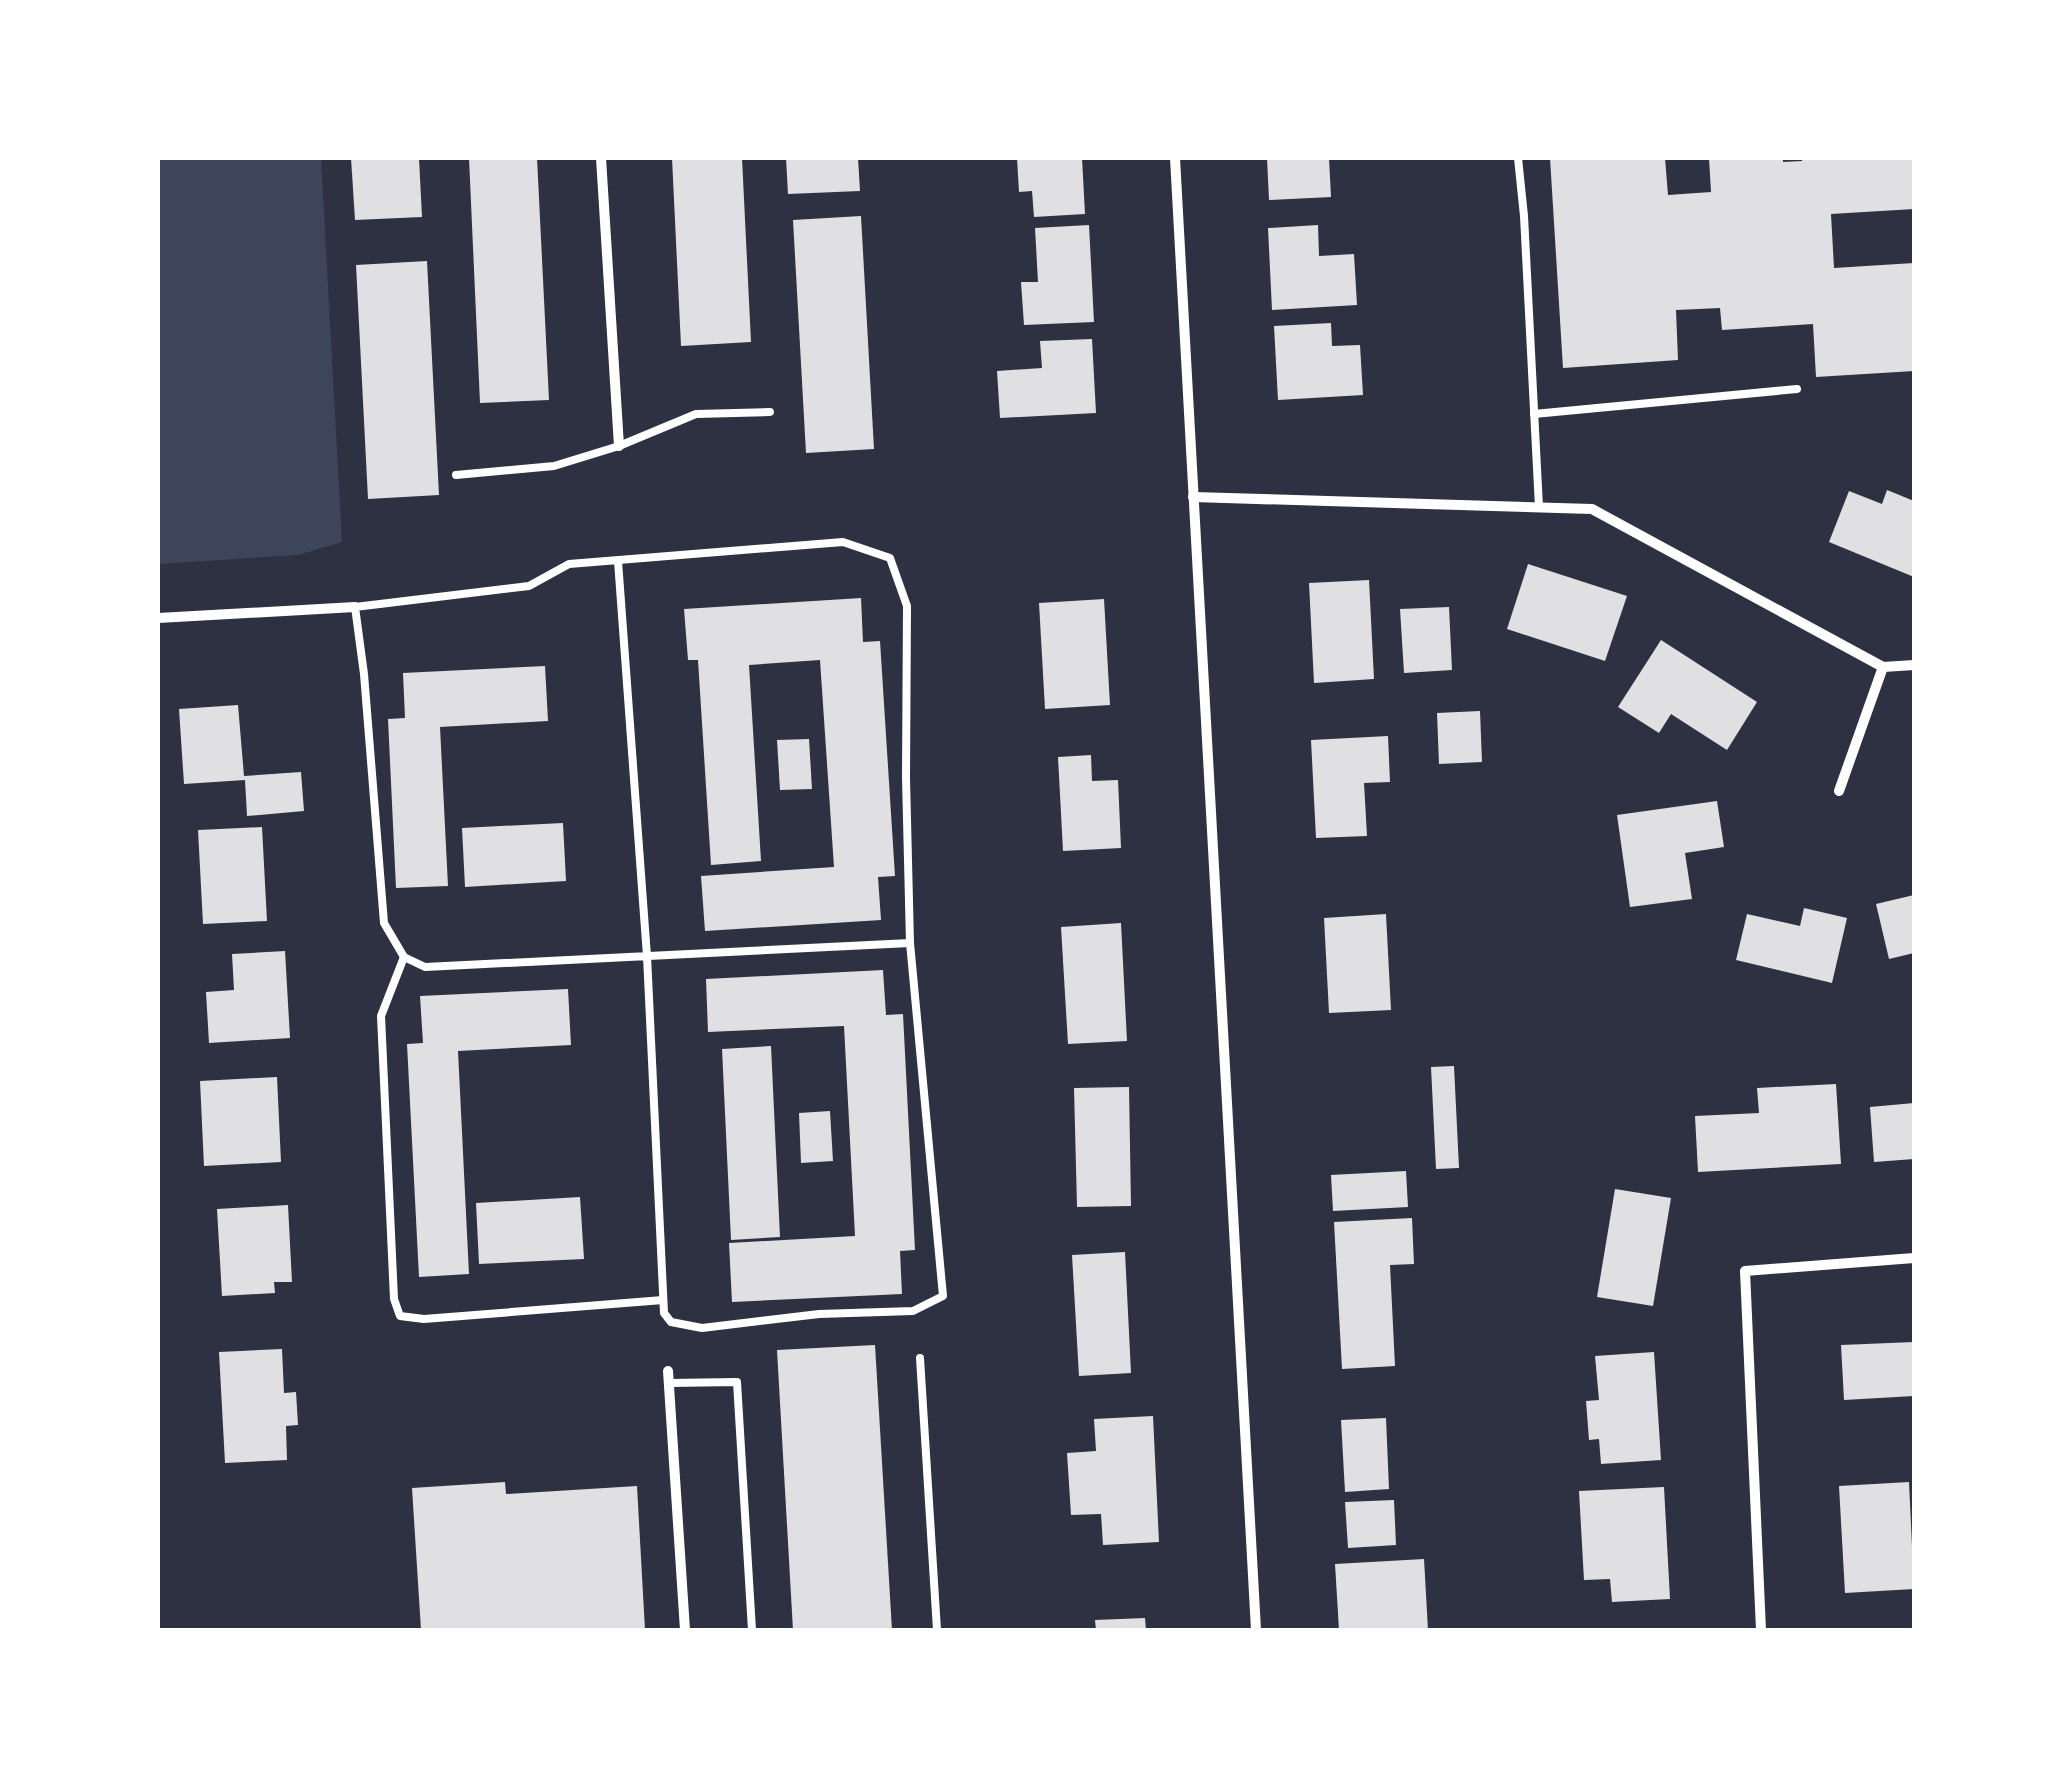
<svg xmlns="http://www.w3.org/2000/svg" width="2072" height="1788" viewBox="0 0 2072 1788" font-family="Quicksand,sans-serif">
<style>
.green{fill:#3c4559}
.building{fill:#e0e0e3}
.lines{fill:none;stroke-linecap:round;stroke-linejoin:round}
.service{stroke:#fff;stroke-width:8}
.minor{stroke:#fff;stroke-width:10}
</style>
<rect width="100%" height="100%" fill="#2d3142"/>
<polygon class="green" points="158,158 321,158 342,542 298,555 158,564"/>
<g class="building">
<polygon points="351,158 419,158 422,217 355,220"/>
<polygon points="469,158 537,158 549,400 480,403"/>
<polygon points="672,158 742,158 751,342 681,346"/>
<polygon points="786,158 858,158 860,191 788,194"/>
<polygon points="1017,158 1082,158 1085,214 1034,217 1032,191 1019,192"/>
<polygon points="1267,158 1329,158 1331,197 1269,200"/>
<polygon points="1550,158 1665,158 1668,195 1711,192 1709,158 1783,158 1783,162 1802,161 1802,158 1914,158 1914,209 1831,214 1834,268 1914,263 1914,371 1816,377 1813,324 1722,330 1720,308 1676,310 1678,360 1563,368"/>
<polygon points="861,216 874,449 806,453 793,220"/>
<polygon points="1089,225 1094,322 1024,325 1021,282 1038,282 1035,228"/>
<polygon points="1318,225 1319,256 1354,254 1357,305 1272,310 1268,228"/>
<polygon points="427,261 439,495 368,499 356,265"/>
<polygon points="1331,323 1332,346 1360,345 1363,395 1278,400 1274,326"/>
<polygon points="1092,339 1096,413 1000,418 997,371 1042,368 1040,341"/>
<polygon points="1887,490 1914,501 1914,577 1829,542 1849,491 1882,504"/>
<polygon points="1528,564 1627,596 1605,661 1507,629"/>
<polygon points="1369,580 1374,679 1314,683 1309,583"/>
<polygon points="861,598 863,642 880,641 895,876 878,877 881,920 705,931 701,876 834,867 820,660 749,665 761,861 711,865 698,660 688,660 684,609"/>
<polygon points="1104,599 1110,705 1045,709 1039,603"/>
<polygon points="1449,607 1452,670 1404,673 1400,609"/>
<polygon points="1661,640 1757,702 1727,750 1671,714 1659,733 1618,707"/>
<polygon points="545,666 548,721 440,727 448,886 396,888 388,719 405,718 403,673"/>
<polygon points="238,705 244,776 301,772 304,811 247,816 245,780 184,784 179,709"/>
<polygon points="1480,711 1482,762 1439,764 1437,713"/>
<polygon points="1388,736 1390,782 1364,783 1367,836 1316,838 1311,740"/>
<polygon points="809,739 812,789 780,790 777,740"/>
<polygon points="1091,755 1092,781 1118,780 1121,848 1063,851 1058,757"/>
<polygon points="1717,801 1724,847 1685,853 1692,899 1630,907 1617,815"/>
<polygon points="563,823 566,881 465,887 462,828"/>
<polygon points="262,827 267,921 203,924 198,830"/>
<polygon points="1914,895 1914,953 1889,959 1876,904"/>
<polygon points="1804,908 1847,918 1832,983 1736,960 1747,914 1800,926"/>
<polygon points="1386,914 1391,1010 1329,1013 1324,918"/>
<polygon points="1121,923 1127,1041 1068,1044 1061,927"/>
<polygon points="285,951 290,1038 209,1043 206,992 234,990 232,954"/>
<polygon points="883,970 886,1015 903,1014 915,1250 900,1251 902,1294 732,1302 729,1243 855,1236 844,1026 708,1032 706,979"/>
<polygon points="568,989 571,1045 458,1051 469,1274 419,1277 407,1044 423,1043 420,996"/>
<polygon points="771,1046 780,1237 731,1240 722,1049"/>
<polygon points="1454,1066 1459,1168 1436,1169 1431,1067"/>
<polygon points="277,1077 281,1162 204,1166 200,1081"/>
<polygon points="1836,1084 1841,1164 1698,1172 1695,1116 1759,1113 1757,1088"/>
<polygon points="1129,1087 1131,1206 1077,1207 1074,1088"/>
<polygon points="1914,1103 1914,1159 1874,1162 1870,1107"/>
<polygon points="830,1111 833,1161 801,1163 799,1113"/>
<polygon points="1406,1171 1408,1207 1333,1211 1331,1175"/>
<polygon points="1615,1189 1671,1198 1653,1306 1597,1297"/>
<polygon points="580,1197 584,1259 479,1264 476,1203"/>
<polygon points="288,1205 292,1282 274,1282 275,1293 222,1296 217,1209"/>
<polygon points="1412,1218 1414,1264 1390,1265 1395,1366 1342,1369 1334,1222"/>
<polygon points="1125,1252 1131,1373 1079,1376 1072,1255"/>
<polygon points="1914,1342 1914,1396 1844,1400 1841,1345"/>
<polygon points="875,1345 892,1630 793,1630 777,1350"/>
<polygon points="282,1349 284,1393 296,1392 298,1425 286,1426 287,1460 225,1463 219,1352"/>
<polygon points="1654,1352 1661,1460 1601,1464 1599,1439 1589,1440 1586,1401 1599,1400 1595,1356"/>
<polygon points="1153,1416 1159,1542 1103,1545 1101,1514 1071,1515 1067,1453 1096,1451 1094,1419"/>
<polygon points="1386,1418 1389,1489 1345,1492 1341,1420"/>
<polygon points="505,1482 506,1494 637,1486 645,1630 421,1630 412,1488"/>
<polygon points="1909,1482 1914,1589 1845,1593 1839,1486"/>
<polygon points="1664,1487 1670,1599 1612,1602 1610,1579 1584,1580 1579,1491"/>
<polygon points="1394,1500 1396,1545 1348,1548 1345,1502"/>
<polygon points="1424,1559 1428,1630 1339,1630 1335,1564"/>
<polygon points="1145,1618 1146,1630 1096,1630 1095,1620"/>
</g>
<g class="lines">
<g class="service">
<polyline points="1518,158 1524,216 1539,507"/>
<polyline points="1534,414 1797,389"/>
<polyline points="456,475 554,466 619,446 696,414 770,412"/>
<polyline points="618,561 647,956 664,1313 671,1322 702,1328 819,1314 913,1311 943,1296 910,943 906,778 907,606 890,558 843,542 569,564 529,586 355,607 364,674 384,923 404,957 425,967 910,943"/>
<polyline points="404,957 381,1016 394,1299 400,1316 424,1319 663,1300"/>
<polyline points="920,1358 937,1630"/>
<polyline points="669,1383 737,1382 752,1630"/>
</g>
<g class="minor">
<polyline points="601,158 619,446"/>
<polyline points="1175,158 1256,1630"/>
<polyline points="1193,497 1592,509 1883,667 1914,665"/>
<polyline points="158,618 355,607"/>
<polyline points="1839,791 1883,667"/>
<polyline points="668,1371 685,1630"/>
<polyline points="1761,1630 1745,1271 1914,1258"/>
</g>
</g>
<rect width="2072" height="1788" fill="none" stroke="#ffffff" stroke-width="320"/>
</svg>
